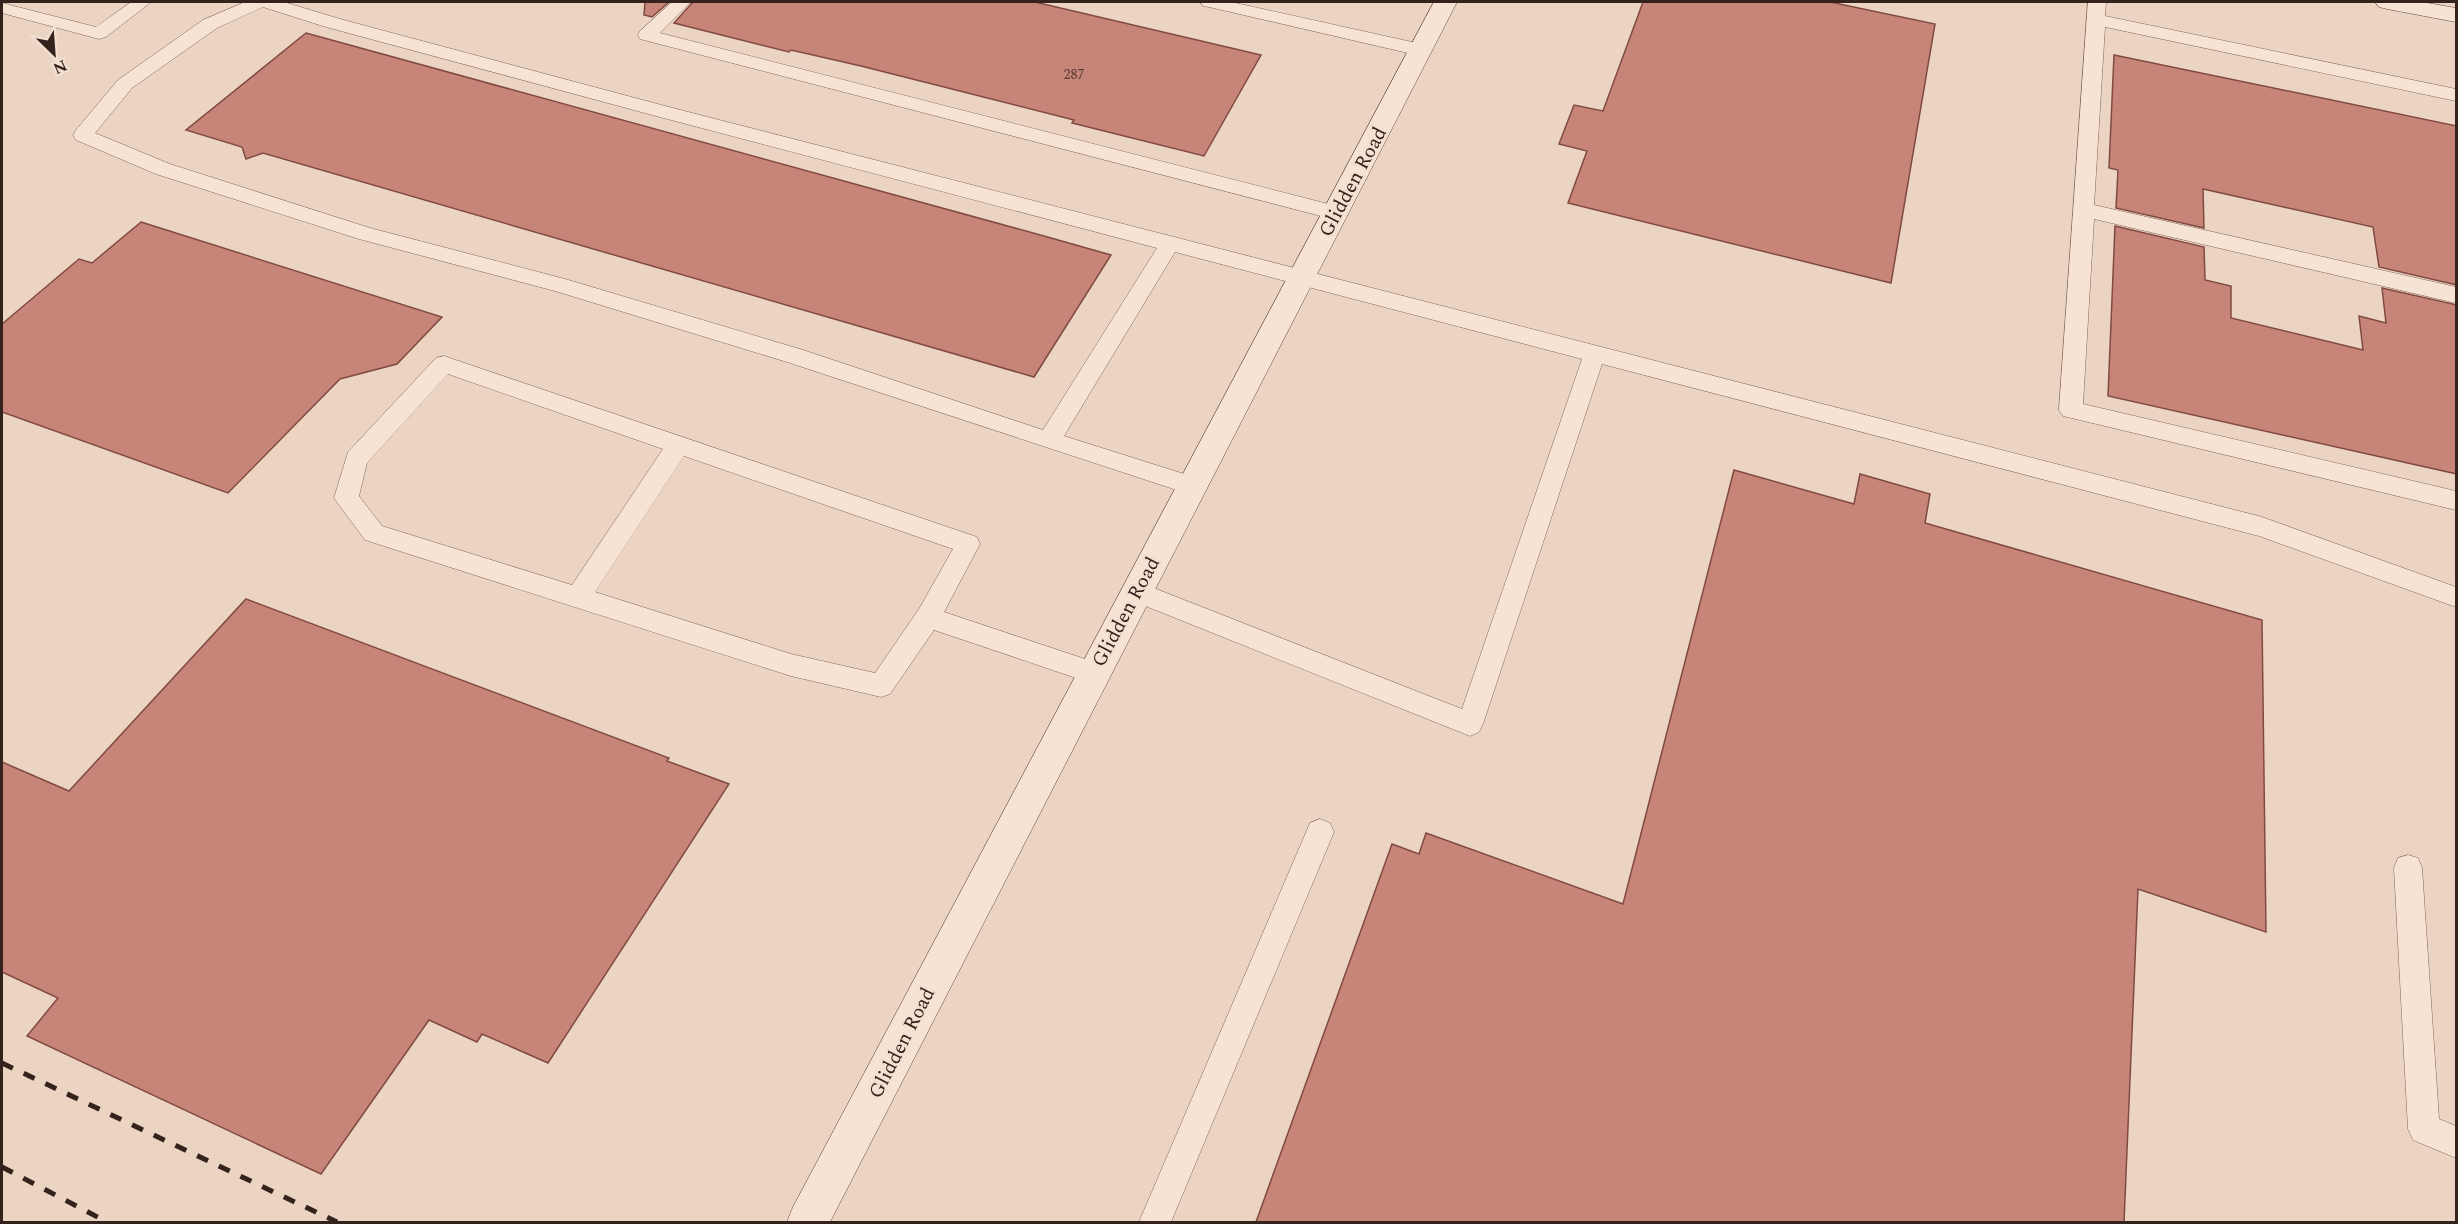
<svg xmlns="http://www.w3.org/2000/svg" width="2458" height="1224" viewBox="0 0 2458 1224" font-family="Spectral,serif">
<style>
.building{fill:#c78579;stroke:#814a41;stroke-width:1.5}
.lines{fill:none;stroke-linecap:round;stroke-linejoin:round}
.lane-casing{stroke:#83655a;stroke-width:1}
.secondary-casing{stroke:#65473d;stroke-width:1}
.lane{fill:#f6e3d3;fill-rule:evenodd}
.secondary{fill:#f6e3d3;fill-rule:evenodd}
.rail{stroke:#34221d;stroke-width:5;stroke-dasharray:12 12;stroke-linecap:butt}
.labels{text-anchor:middle;dominant-baseline:central;stroke-width:5;stroke-linejoin:round;paint-order:stroke}
.far-number-label{font-size:14px;fill:#593b34}
.street-label{font-size:20px;fill:#34221d;stroke:#f3e0d0}
</style>
<rect width="100%" height="100%" fill="#ebd4c1"/>
<g class="building">
<polygon points="645,2 669,2 652,17 644,15"/>
<polygon points="693,2 1035,2 1261,55 1204,156 1072,123 1074,120 861,66 791,50 789,52 674,23"/>
<polygon points="1643,2 1830,2 1935,24 1891,283 1568,203 1587,151 1559,144 1574,105 1603,111"/>
<polygon points="306,33 1044,236 1111,255 1034,377 263,153 246,159 242,147 186,130"/>
<polygon points="2114,55 2457,126 2457,285 2379,267 2373,227 2203,189 2204,228 2116,208 2118,170 2109,168"/>
<polygon points="141,222 442,317 397,364 340,379 228,493 2,412 2,324 79,259 92,263"/>
<polygon points="2115,226 2204,247 2205,280 2231,286 2231,318 2363,350 2359,316 2386,323 2382,288 2457,305 2457,474 2108,396"/>
<polygon points="1734,470 1854,504 1860,474 1930,494 1925,523 2262,620 2266,932 2138,889 2124,1222 1256,1222 1392,844 1419,854 1426,833 1623,904"/>
<polygon points="246,599 669,758 667,761 729,784 548,1063 482,1034 477,1042 429,1020 321,1174 27,1036 58,998 2,972 2,762 69,791"/>
</g>
<g class="lines">
<defs>
<g id="lane">
<polygon points="131,2 151,2 106,37 99,39 2,13 2,3 96,27"/>
<path d="M 245,2 L 284,2 L 340,19 L 665,106 L 2262,517 L 2456,587 L 2456,607 L 2259,536 L 1602,364 L 1483,724 L 1479,732 L 1470,736 L 1128,599 L 1124,592 L 1128,585 L 1137,582 L 1146,585 L 1462,709 L 1582,359 L 1175,252 L 1064,436 L 1200,479 L 1204,486 L 1200,493 L 1192,495 L 787,362 L 555,291 L 359,239 L 156,174 L 76,140 L 73,135 L 76,130 L 118,80 L 203,20 ZM 263,7 L 326,27 L 656,116 L 1157,248 L 1043,430 L 803,350 L 565,279 L 370,228 L 170,164 L 95,133 L 132,88 L 217,28 Z"/>
<polygon points="672,2 691,2 660,33 1336,206 1343,208 1346,213 1343,218 1336,220 640,39 638,35 640,31"/>
<polygon points="1200,2 1231,2 1421,44 1428,46 1430,50 1428,54 1421,56 1209,7 1203,6"/>
<polygon points="2088,2 2106,2 2105,16 2456,89 2456,101 2105,27 2094,205 2456,287 2456,303 2094,219 2083,404 2456,491 2456,510 2063,416 2059,410"/>
<path d="M 444,356 L 977,537 L 980,544 L 944,612 L 1103,665 L 1107,673 L 1103,681 L 1094,684 L 934,630 L 890,694 L 881,697 L 791,676 L 365,540 L 334,498 L 348,452 L 436,358 ZM 448,374 L 663,449 L 572,585 L 382,526 L 359,496 L 367,463 ZM 684,456 L 953,549 L 919,609 L 875,673 L 791,654 L 595,592 Z"/>
<polygon points="1320,819 1330,823 1334,832 1171,1222 1139,1222 1310,823"/>
<polygon points="2408,855 2418,858 2422,868 2439,1119 2456,1126 2456,1158 2413,1140 2408,1129 2394,868 2398,858"/>
</g>
<g id="secondary">
<polygon points="1434,2 1457,2 830,1222 787,1222 793,1207"/>
<polygon points="2375,2 2422,2 2456,8 2456,22 2387,9 2379,7"/>
</g>
</defs>
<use href="#lane" class="lane-casing"/>
<use href="#secondary" class="secondary-casing"/>
<use href="#lane" class="lane"/>
<use href="#secondary" class="secondary"/>
<g class="rail">
<polyline points="2,1063 337,1222"/>
<polyline points="2,1167 107,1222"/>
</g>
</g>
<g class="labels">
<g class="far-number-label">
<text x="1074" y="74">287</text>
</g>
<g class="street-label">
<text transform="translate(1353 182) rotate(-62)">Glidden Road</text>
<text transform="translate(1126 612) rotate(-62)">Glidden Road</text>
<text transform="translate(902 1043) rotate(-63)">Glidden Road</text>
</g>
</g>
<rect width="2458" height="1224" fill="none" stroke="#34221d" stroke-width="6"/>
<g transform="translate(54 54) rotate(155)" stroke="#f3e0d0" stroke-width="4.5" paint-order="stroke">
<path d="M0-4.5L10 22L0 15L-10 22Z" fill="#34221d"/>
<text y="-9" font-size="16" font-weight="bold" text-anchor="middle" fill="#34221d">N</text>
</g>
</svg>
